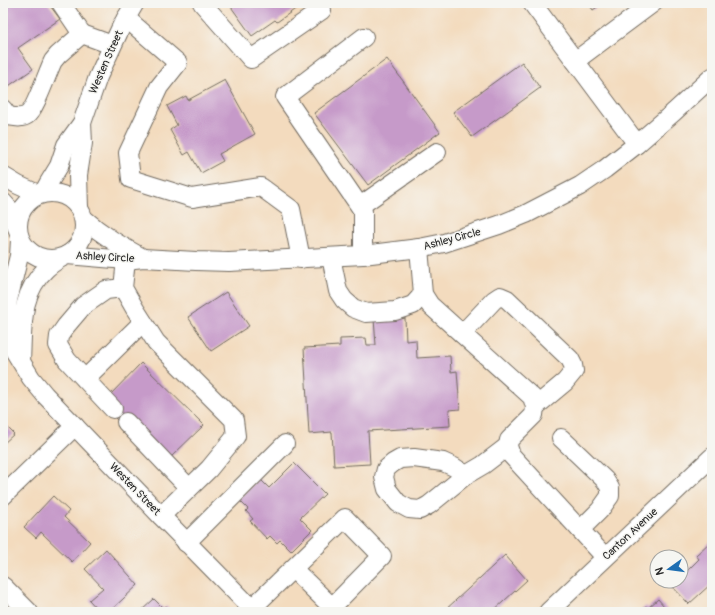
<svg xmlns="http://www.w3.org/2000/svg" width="715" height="615" viewBox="0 0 715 615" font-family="Pangolin,sans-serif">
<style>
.building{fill:#c69ac9}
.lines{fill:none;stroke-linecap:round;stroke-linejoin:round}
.minor-casing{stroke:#71695e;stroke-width:20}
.minor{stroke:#fff;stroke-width:18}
.labels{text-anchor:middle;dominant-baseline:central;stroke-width:3;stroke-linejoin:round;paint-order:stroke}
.street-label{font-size:11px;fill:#2b2b2b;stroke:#f6f6f2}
</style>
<rect width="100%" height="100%" fill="#f6f6f2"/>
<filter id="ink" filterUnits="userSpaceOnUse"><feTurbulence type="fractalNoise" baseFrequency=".025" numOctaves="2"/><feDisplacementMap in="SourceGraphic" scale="8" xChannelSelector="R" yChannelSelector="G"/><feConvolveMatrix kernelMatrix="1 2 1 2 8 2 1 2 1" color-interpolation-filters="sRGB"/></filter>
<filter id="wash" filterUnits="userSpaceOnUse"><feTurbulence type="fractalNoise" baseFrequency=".012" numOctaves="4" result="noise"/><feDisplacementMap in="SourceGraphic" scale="16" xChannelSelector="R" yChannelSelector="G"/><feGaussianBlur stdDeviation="0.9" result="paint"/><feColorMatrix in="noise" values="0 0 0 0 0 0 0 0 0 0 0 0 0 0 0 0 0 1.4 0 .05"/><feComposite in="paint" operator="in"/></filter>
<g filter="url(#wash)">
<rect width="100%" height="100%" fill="#f3dbbe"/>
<g id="blocks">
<g class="building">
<polygon points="3,3 48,3 60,19 18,48 33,69 3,90"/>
<polygon points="230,3 299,3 301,5 277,22 275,20 252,36 229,4"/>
<polygon points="588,3 603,3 593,10"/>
<polygon points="387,59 440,132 368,185 314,113"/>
<polygon points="522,62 540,88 472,137 453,112"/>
<polygon points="225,80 255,134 219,154 223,161 201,173 189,152 184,155 170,130 177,125 167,106 186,96 188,100"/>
<polygon points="226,292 249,326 211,351 188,317"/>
<polygon points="405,318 406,341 416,340 417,358 450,356 451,372 457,371 460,409 449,410 450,426 368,431 370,464 334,466 332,432 309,434 304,348 340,346 340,339 366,338 367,345 376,345 374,319"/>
<polygon points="141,363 204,425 170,458 123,426 109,412 108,397"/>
<polygon points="3,423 14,434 3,444"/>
<polygon points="294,463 325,494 300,518 312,530 291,551 280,540 277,543 270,536 267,539 250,521 253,519 246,511 248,509 238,499 259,478 269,488"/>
<polygon points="53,496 69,511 64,517 90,542 72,562 41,532 36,538 24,527"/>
<polygon points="711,541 712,542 712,583 689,604 669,583 671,581 681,581 681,571 684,569 686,572 699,559 696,555"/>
<polygon points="106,549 138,585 109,612 100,612 89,600 103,588 85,569"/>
<polygon points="505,555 527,580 492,612 445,612 444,611"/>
<polygon points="154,599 164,609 166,606 172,612 140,612"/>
<polygon points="658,599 669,612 639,612 646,606 648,608"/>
</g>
</g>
</g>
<g filter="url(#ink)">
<use href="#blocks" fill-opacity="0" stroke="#71695e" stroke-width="1"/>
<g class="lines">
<defs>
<g id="minor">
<polyline points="202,3 251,59 322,10"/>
<polyline points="532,3 637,144"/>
<polyline points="126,18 178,63 159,87 128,153 131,179 192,198 261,187 291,209 301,259"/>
<polyline points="82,34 112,45"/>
<polyline points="575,61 653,3"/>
<path d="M 3,109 L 8,116 C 14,117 21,119 27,115 C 35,110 48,71 53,61 L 58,55 L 82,34 L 61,3"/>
<polyline points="3,176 18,185 38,194"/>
<circle cx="51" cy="226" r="33"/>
<polyline points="43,193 48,184 59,166 66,145 82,123 98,77 122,25 135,3"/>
<polyline points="3,202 10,210 17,228"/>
<polyline points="360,206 437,152"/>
<polyline points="79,208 78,175 83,143 82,123"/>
<path d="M 83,218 C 102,235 121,246 143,258"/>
<polyline points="20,240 19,256 8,300 6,323 10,344 31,378 45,395 161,516 255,612"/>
<polyline points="419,248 423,294 430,305 532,397 535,407 534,415 509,440 508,446 511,455 605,557"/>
<polyline points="67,255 126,260 143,258 196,261 229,262 363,255 419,248 444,243 499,225 526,214 580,186 605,169 637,144 674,112 712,77"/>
<polyline points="363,255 363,211 285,97 364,37"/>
<polyline points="331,257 338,291 344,300 353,308 366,313 395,311 413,305 423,294"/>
<polyline points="126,260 123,288 135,309 156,342 234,420 236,436 209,469 161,516"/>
<polyline points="462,334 494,300 500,296 507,299 570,359 573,365 574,371 565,382 535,407"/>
<path d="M 21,361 C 23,328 19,294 46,269 C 50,265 56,261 61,258"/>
<polyline points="85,379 143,322"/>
<polyline points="113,409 67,360 58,345 59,336 66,326 83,306 106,290 123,288"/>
<polyline points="126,422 189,488"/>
<polyline points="561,438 605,480 610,488 610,496 600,510 580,530"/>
<polyline points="466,475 454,467 443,462 414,458 400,459 393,463 386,469 384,477 387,489 398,503 409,509 420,510 429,505 466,475 483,465 508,446"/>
<polyline points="3,496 75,426"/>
<polyline points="186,543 285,444"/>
<polyline points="3,586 29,612"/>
<polyline points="252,608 345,518 382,556 332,607 293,569"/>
<polyline points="548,612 712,457"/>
</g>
</defs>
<use href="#minor" class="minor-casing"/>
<use href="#minor" class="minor"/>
</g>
</g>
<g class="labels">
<g class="street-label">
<text transform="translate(106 62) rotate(-66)">Westen Street</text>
<text transform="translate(452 239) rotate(-15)">Ashley Circle</text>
<text transform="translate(105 257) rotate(3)">Ashley Circle</text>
<text transform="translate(135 489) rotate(46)">Westen Street</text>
<text transform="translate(630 534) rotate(-43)">Canton Avenue</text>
</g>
</g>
<rect width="715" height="615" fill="none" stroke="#f6f6f2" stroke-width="16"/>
<g transform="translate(669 569) rotate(256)"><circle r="19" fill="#f6f6f2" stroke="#a5a5a2"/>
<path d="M0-3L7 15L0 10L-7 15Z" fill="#1f6fb2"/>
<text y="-6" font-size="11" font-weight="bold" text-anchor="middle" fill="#2b2b2b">N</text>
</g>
</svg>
